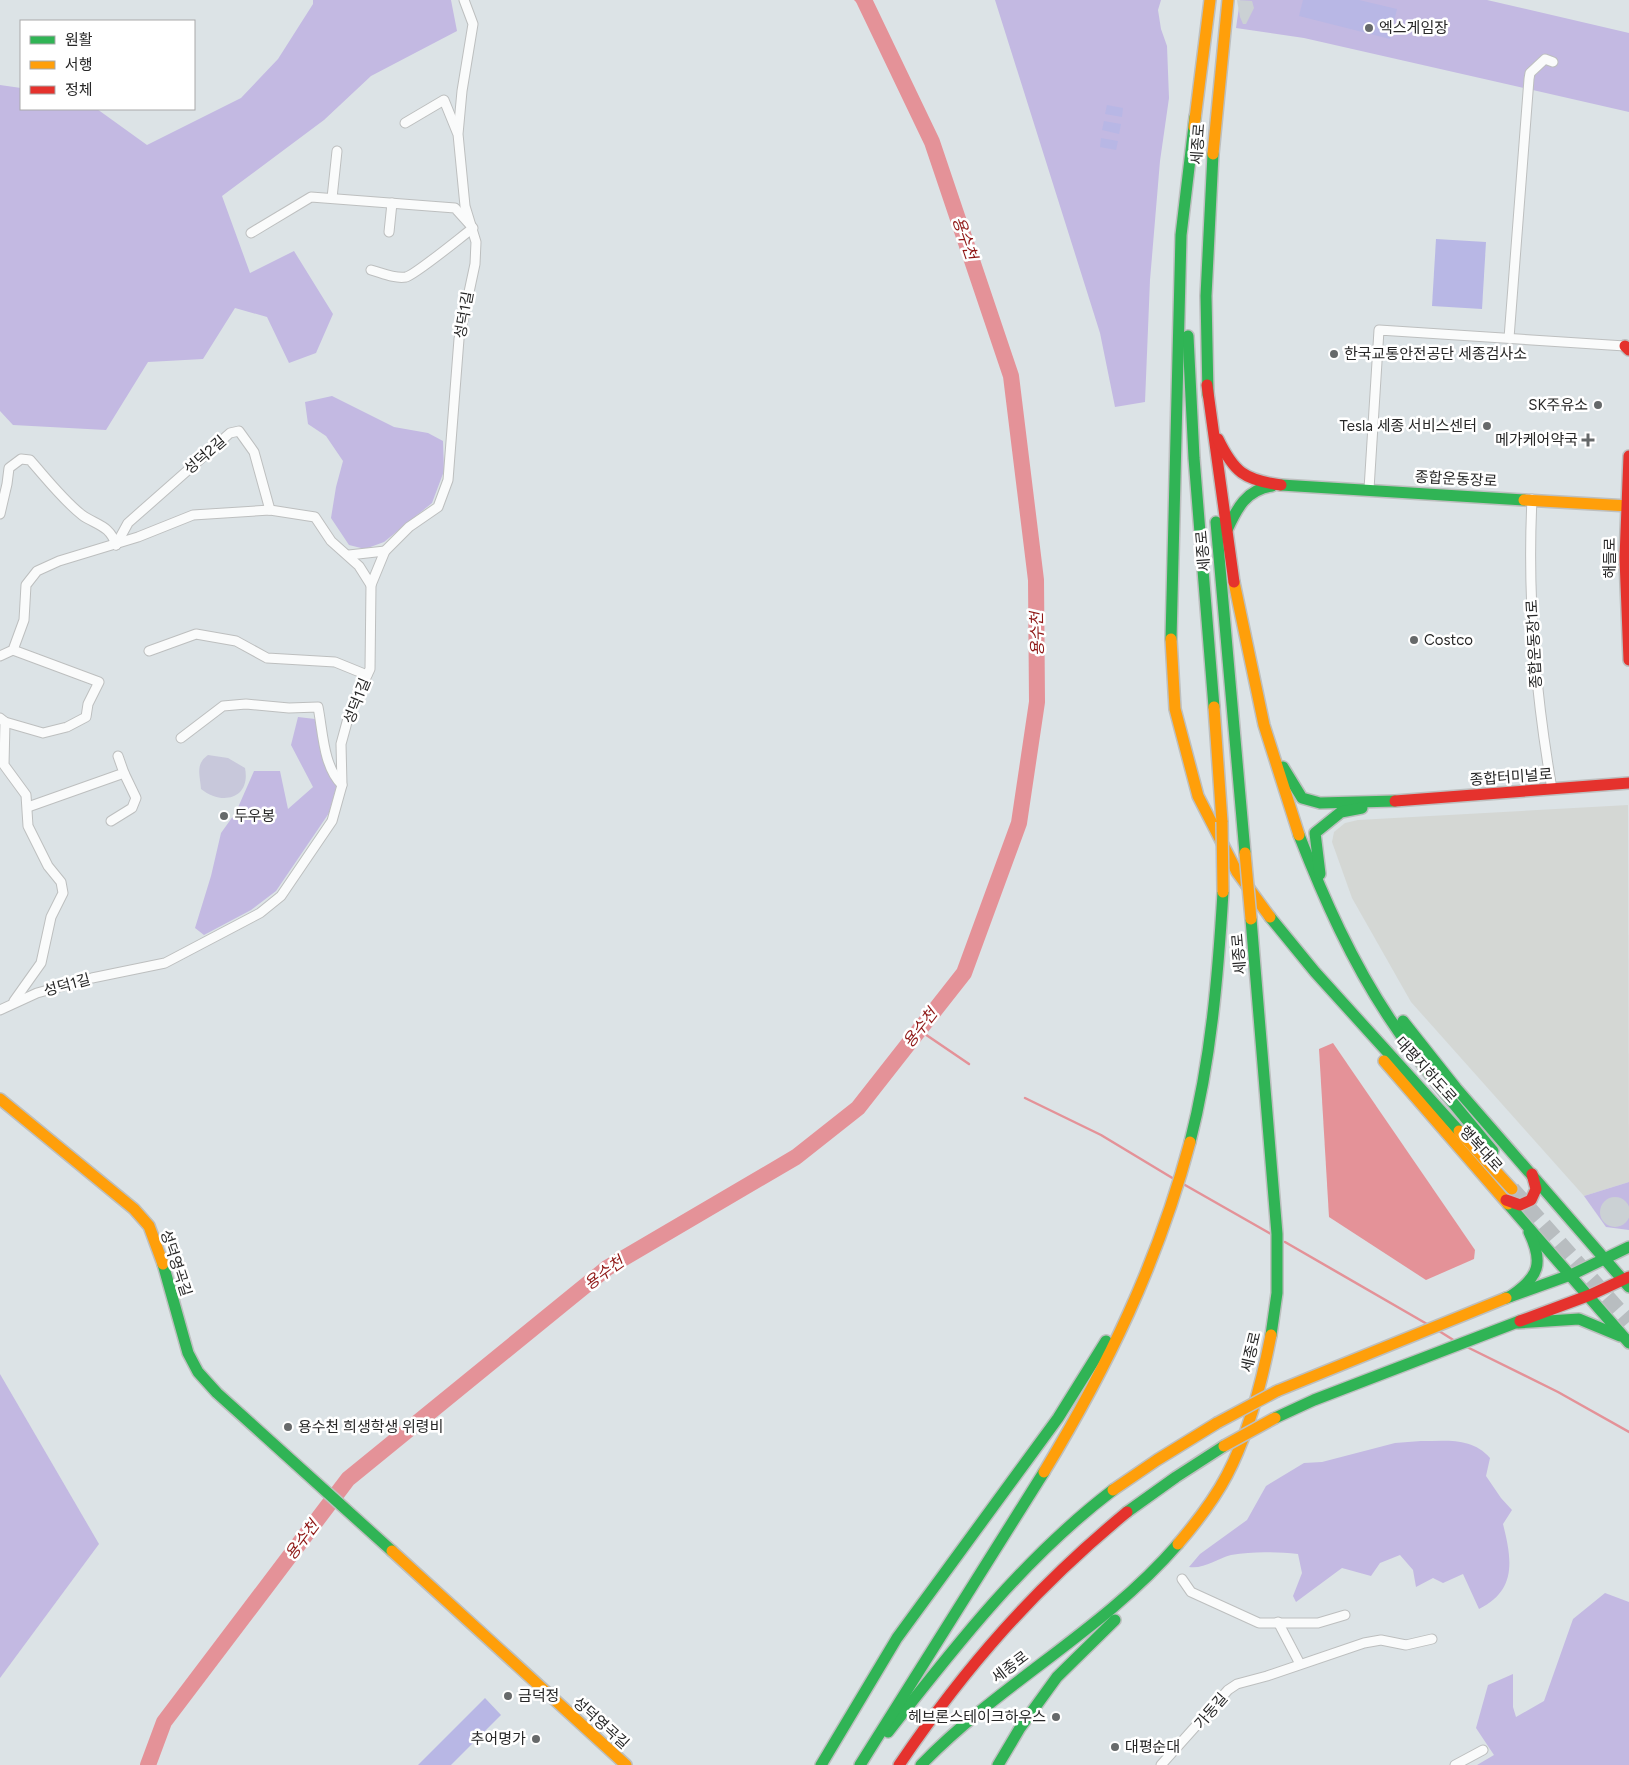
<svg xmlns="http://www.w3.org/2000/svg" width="1629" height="1765" viewBox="0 0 1629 1765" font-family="Figtree,'Noto Sans KR',sans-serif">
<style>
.industrial{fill:#d4d7d4}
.green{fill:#c3b9e2}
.cemetery{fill:#c8c8db}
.pitch{fill:#b8b7e5}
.plaza{fill:#cbd1d4}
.water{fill:#e49298}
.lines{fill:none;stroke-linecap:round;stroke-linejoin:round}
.stream{stroke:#e49298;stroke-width:2.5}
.river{stroke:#e49298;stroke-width:16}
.highway-tunnel{stroke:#b8bdc0;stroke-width:16;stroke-dasharray:16 8;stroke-linecap:butt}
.street-casing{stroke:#bdbfbf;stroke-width:11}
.fast-casing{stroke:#bdbfbf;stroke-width:14}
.slow-casing{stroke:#bdbfbf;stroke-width:14}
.jam-casing{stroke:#bdbfbf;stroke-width:14}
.street{stroke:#fafbfb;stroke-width:9}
.fast{stroke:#30b455;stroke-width:11}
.slow{stroke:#ff9f0a;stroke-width:11}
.jam{stroke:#e5322d;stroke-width:11}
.slow-bridge-casing{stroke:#bdbfbf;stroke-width:14;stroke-linecap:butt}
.slow-bridge{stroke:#ff9f0a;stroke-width:11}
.poi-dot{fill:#66696a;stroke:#fff;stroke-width:2}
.labels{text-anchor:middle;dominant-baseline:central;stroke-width:5;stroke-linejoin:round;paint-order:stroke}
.poi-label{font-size:15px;fill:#272727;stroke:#fff;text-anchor:start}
.street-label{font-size:15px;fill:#272727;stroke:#fff}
.water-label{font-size:16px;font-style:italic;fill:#8e1614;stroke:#fff}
</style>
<rect width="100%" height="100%" fill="#dce3e6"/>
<polygon class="industrial" points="1628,805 1629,1182 1584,1196 1411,1002 1352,898 1332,842 1334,832 1345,823 1358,820"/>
<g class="green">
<polygon points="313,0 451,0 457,31 371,76 324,120 222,196 250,273 294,251 333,314 316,353 289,363 267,317 235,308 203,359 148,362 106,430 13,425 0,411 0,85 21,88 21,109 97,109 147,145 241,98 278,59 313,4"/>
<polygon points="995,0 1161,0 1158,10 1161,29 1167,46 1169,98 1160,161 1150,280 1145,402 1115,407 1100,333"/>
<polygon points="1240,0 1487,0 1629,33 1629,112 1304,38 1236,28"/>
<polygon points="332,396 394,427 428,433 443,441 444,471 432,503 384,542 365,549 349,545 331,518 336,487 343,461 326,436 308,424 305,402"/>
<polygon points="298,717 315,719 321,744 337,784 329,813 276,891 251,910 204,935 195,928 211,876 221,833 236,812 254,771 280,771 288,809 313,787 291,745"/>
<polygon points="1629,1182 1629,1230 1606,1227 1584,1196"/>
<polygon points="0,1374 99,1544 0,1678"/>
<path d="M 1421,1441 C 1447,1441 1472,1437 1490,1458 L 1486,1476 L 1501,1498 L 1512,1510 L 1503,1524 C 1512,1560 1517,1590 1479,1609 L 1463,1574 L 1443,1583 L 1433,1578 L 1416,1587 L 1413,1570 L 1400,1555 L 1380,1563 L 1371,1576 L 1342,1568 L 1296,1602 L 1293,1596 L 1302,1573 L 1298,1554 C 1275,1552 1254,1551 1231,1555 C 1216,1559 1205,1569 1189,1567 L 1200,1554 L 1247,1520 L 1266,1486 L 1304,1463 L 1322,1462 L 1395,1443 Z"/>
<polygon points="1605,1593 1629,1602 1629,1765 1477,1765 1494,1755 1476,1728 1488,1685 1513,1674 1513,1707 1516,1717 1544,1701 1573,1619"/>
</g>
<path class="cemetery" d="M 208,755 L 228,758 L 245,768 C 251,799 222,806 201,789 C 200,775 195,764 208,755 Z"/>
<g class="pitch">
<polygon points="1303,0 1359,0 1397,9 1390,39 1299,16"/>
<polygon points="1107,105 1123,108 1122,117 1105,114"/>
<polygon points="1104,121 1121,124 1119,134 1102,130"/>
<polygon points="1101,138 1118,141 1116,150 1100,147"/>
<polygon points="1436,239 1486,242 1482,309 1432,306"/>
<polygon points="485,1698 501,1715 451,1765 418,1765"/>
</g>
<g class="plaza">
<polygon points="1237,0 1252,1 1254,8 1246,24 1243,24 1240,17"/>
<circle cx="1615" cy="1212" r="15"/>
</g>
<g class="water">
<polygon points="854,0 871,0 873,19"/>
<polygon points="1333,1043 1475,1250 1474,1259 1426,1280 1329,1217 1319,1049"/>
</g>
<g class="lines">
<g class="stream">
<polyline points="919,1030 969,1064"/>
<polyline points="1025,1098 1101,1135 1174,1179"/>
<polyline points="1185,1185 1271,1234"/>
<polyline points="1285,1242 1427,1324"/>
<polyline points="1439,1331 1455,1341"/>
<polyline points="1467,1347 1558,1392 1629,1432"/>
</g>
<polyline class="river" points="148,1765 164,1722 348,1479 607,1268 796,1157 858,1108 964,973 1019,823 1037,702 1036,580 1011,376 932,142 864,0"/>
<polyline class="highway-tunnel" points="1512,1189 1629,1322"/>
<defs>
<g id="street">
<polyline points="405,123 444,100 457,132"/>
<polyline points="332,198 337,151"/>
<polyline points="389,232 392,203"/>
<path d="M 251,233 L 311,197 L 455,208 L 473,228 C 461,237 415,275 406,277 C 395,279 382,273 371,270"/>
<polyline points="1509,338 1529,79 1530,73 1545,59 1553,62"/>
<polyline points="1369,489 1379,330 1625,346"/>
<path d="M 1532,499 C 1527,598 1535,691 1552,789"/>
<path d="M 0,514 L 7,484 L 9,468 L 21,459 L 30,460 C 46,478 63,500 82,515 C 96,525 110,525 116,545"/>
<polyline points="116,545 128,523 230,433 239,431 254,452 270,510"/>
<polyline points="349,555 385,551"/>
<polyline points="149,651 196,634 236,641 267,658 335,662 367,675"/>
<polyline points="0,656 13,650 24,620 26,585 37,571 59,561 138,537 193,515 270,510 315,517 331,541 359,566 371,585"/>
<polyline points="0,718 5,722 43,733 67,727 86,717 88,704 99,682 13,650"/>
<polyline points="5,722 4,765 26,795 28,826 48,866 61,882 63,893 51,917 41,963 14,1001"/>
<path d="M 181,738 L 223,706 L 246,704 L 289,708 L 318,707 C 323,732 323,766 342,785"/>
<polyline points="28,807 124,773 118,756"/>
<polyline points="111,821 132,808 136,798 124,773"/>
<polyline points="0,1010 37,993 92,978 165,963 260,913 281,896 332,821 342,785 341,744 350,711 370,669 371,585 385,551 409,527 438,507 448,480 459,339 475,264 476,242 465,206 458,134 462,91 473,24 464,0"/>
<polyline points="1182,1579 1191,1592 1259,1623 1318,1623 1345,1615"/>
<polyline points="1278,1622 1300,1664"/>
<polyline points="1161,1765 1228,1690 1237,1684 1267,1676 1364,1643 1381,1640 1406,1645 1432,1639"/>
<polyline points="1455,1765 1483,1750"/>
</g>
<g id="fast">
<polyline points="1188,336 1194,458 1214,707"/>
<polyline points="1208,395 1206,296 1213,154"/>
<polyline points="1281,485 1524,500"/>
<polyline points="1216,522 1245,853"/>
<path d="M 1227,530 C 1237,508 1246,490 1272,486"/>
<polyline points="1171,639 1181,235 1195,117"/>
<polyline points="1283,767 1302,798 1320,803 1395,801"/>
<path d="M 1299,835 C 1324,899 1352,962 1390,1019 C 1421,1066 1457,1108 1493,1151"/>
<polyline points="1320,874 1315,833 1341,812 1362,808"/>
<polyline points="1270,917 1315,972 1459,1131"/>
<polyline points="1251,919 1277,1234 1277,1293 1271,1335"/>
<polyline points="1403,1021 1456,1088 1629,1287"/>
<path d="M 1190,1142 C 1211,1060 1218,976 1223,892"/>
<polyline points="1508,1204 1629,1343"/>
<polyline points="163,1264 188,1353 198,1372 217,1393 392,1551"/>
<path d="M 1511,1296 C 1539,1277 1544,1263 1529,1232"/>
<polyline points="1506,1298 1573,1274 1629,1247"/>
<polyline points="1518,1323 1579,1319 1620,1336"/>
<polyline points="1275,1418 1314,1400 1520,1321"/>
<polyline points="1127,1512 1176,1477 1224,1446"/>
<path d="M 888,1732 C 956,1645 1025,1557 1113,1490"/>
<polyline points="821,1765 897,1638 1058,1418 1106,1341"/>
<polyline points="860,1765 1044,1472"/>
<path d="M 921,1765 C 1000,1683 1103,1631 1178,1544"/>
<polyline points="998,1765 1020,1728 1057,1677 1115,1620"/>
</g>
<g id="slow">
<polyline points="1194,127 1210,0"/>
<polyline points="1213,154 1228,0"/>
<polyline points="1524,500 1629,506"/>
<polyline points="1234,582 1264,725 1299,835"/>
<polyline points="1171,639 1175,709 1198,796 1237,872 1270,917"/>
<polyline points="1214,707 1222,822"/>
<polyline points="1384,1061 1508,1204"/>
<polyline points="0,1099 134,1209 149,1226 163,1264"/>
<polyline points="1459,1131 1512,1189"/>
<polyline points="1277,1391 1506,1298"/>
<path d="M 1044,1472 C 1108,1366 1158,1262 1190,1142"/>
<polyline points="1113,1490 1157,1460 1217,1423"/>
<path d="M 1178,1544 C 1196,1523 1214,1500 1227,1475 C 1249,1433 1262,1381 1271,1335"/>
<polyline points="392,1551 626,1765"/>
</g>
<g id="jam">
<polyline points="1625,346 1629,350"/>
<polyline points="1207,385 1234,582"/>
<path d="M 1218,439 C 1234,472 1244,480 1281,485"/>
<polyline points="1629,456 1625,558 1629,660"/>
<polyline points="1395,801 1629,783"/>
<polyline points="1506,1200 1520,1205 1531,1200 1536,1189 1532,1174"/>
<polyline points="1520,1321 1590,1295 1629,1277"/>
<path d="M 899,1765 C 966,1666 1035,1588 1127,1512"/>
</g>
</defs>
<use href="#street" class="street-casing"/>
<use href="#fast" class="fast-casing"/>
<use href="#slow" class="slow-casing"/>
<use href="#jam" class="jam-casing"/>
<use href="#street" class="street"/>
<use href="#fast" class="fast"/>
<use href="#slow" class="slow"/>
<use href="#jam" class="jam"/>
<defs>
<g id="slow-bridge">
<polyline points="1222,822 1223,892"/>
<polyline points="1245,853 1251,919"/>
<polyline points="1217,1423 1277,1391"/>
<polyline points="1224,1446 1275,1418"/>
</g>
</defs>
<use href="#slow-bridge" class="slow-bridge-casing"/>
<use href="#slow-bridge" class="slow-bridge"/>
</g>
<g class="poi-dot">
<circle cx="1369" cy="28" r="5"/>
<circle cx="1334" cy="354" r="5"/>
<circle cx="1598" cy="405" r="5"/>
<circle cx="1487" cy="426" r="5"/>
<path d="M1585.5 432.5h5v5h5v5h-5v5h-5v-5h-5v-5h5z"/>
<circle cx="1414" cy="640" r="5"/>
<circle cx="224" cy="816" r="5"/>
<circle cx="288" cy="1427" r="5"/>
<circle cx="508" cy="1696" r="5"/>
<circle cx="1056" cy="1717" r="5"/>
<circle cx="536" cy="1739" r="5"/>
<circle cx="1115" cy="1747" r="5"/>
</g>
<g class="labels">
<g class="poi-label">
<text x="1379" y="28">엑스게임장</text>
<text x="1344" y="354">한국교통안전공단 세종검사소</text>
<text x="1588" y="405" text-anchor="end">SK주유소</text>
<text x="1477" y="426" text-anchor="end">Tesla 세종 서비스센터</text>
<text x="1578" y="440" text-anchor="end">메가케어약국</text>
<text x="1424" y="640">Costco</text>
<text x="234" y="816">두우봉</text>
<text x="298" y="1427">용수천 희생학생 위령비</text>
<text x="518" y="1696">금덕정</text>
<text x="1046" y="1717" text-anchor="end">헤브론스테이크하우스</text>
<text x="526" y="1739" text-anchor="end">추어명가</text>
<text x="1125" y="1747">대평순대</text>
</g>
<g class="street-label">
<text transform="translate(1198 144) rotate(-86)">세종로</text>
<text transform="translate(464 315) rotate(-80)">성덕1길</text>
<text transform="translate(205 455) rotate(-41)">성덕2길</text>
<text transform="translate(1456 479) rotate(3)">종합운동장로</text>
<text transform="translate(1203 551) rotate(-95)">세종로</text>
<text transform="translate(1610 558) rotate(-90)">해들로</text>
<text transform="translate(1534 644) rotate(-93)">종합운동장1로</text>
<text transform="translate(357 701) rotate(-68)">성덕1길</text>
<text transform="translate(1511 777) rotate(-4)">종합터미널로</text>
<text transform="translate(1239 954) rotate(-95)">세종로</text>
<text transform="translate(67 985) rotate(-15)">성덕1길</text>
<text transform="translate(1426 1070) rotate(48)">대평지하도로</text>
<text transform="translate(1481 1149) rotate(48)">행복대로</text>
<text transform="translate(176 1263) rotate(72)">성덕영곡길</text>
<text transform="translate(1251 1352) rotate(-77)">세종로</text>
<text transform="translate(1010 1667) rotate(-37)">세종로</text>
<text transform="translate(1211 1711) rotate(-49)">가동길</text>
<text transform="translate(601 1723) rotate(42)">성덕영곡길</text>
</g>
<g class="water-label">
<text transform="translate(965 238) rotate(71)">용수천</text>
<text transform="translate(1037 634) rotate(-91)">용수천</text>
<text transform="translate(920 1028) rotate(-52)">용수천</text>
<text transform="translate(604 1273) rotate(-36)">용수천</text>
<text transform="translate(302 1540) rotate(-53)">용수천</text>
</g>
</g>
<rect x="20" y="20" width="175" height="90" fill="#ffffff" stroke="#a9a9a9"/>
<rect x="30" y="36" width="25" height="8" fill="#30b455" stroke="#a9a9a9"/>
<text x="65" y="45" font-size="15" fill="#272727">원활</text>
<rect x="30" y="61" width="25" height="8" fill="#ff9f0a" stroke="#a9a9a9"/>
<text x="65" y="70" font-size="15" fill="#272727">서행</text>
<rect x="30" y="86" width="25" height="8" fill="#e5322d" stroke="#a9a9a9"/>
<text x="65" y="95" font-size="15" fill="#272727">정체</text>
</svg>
